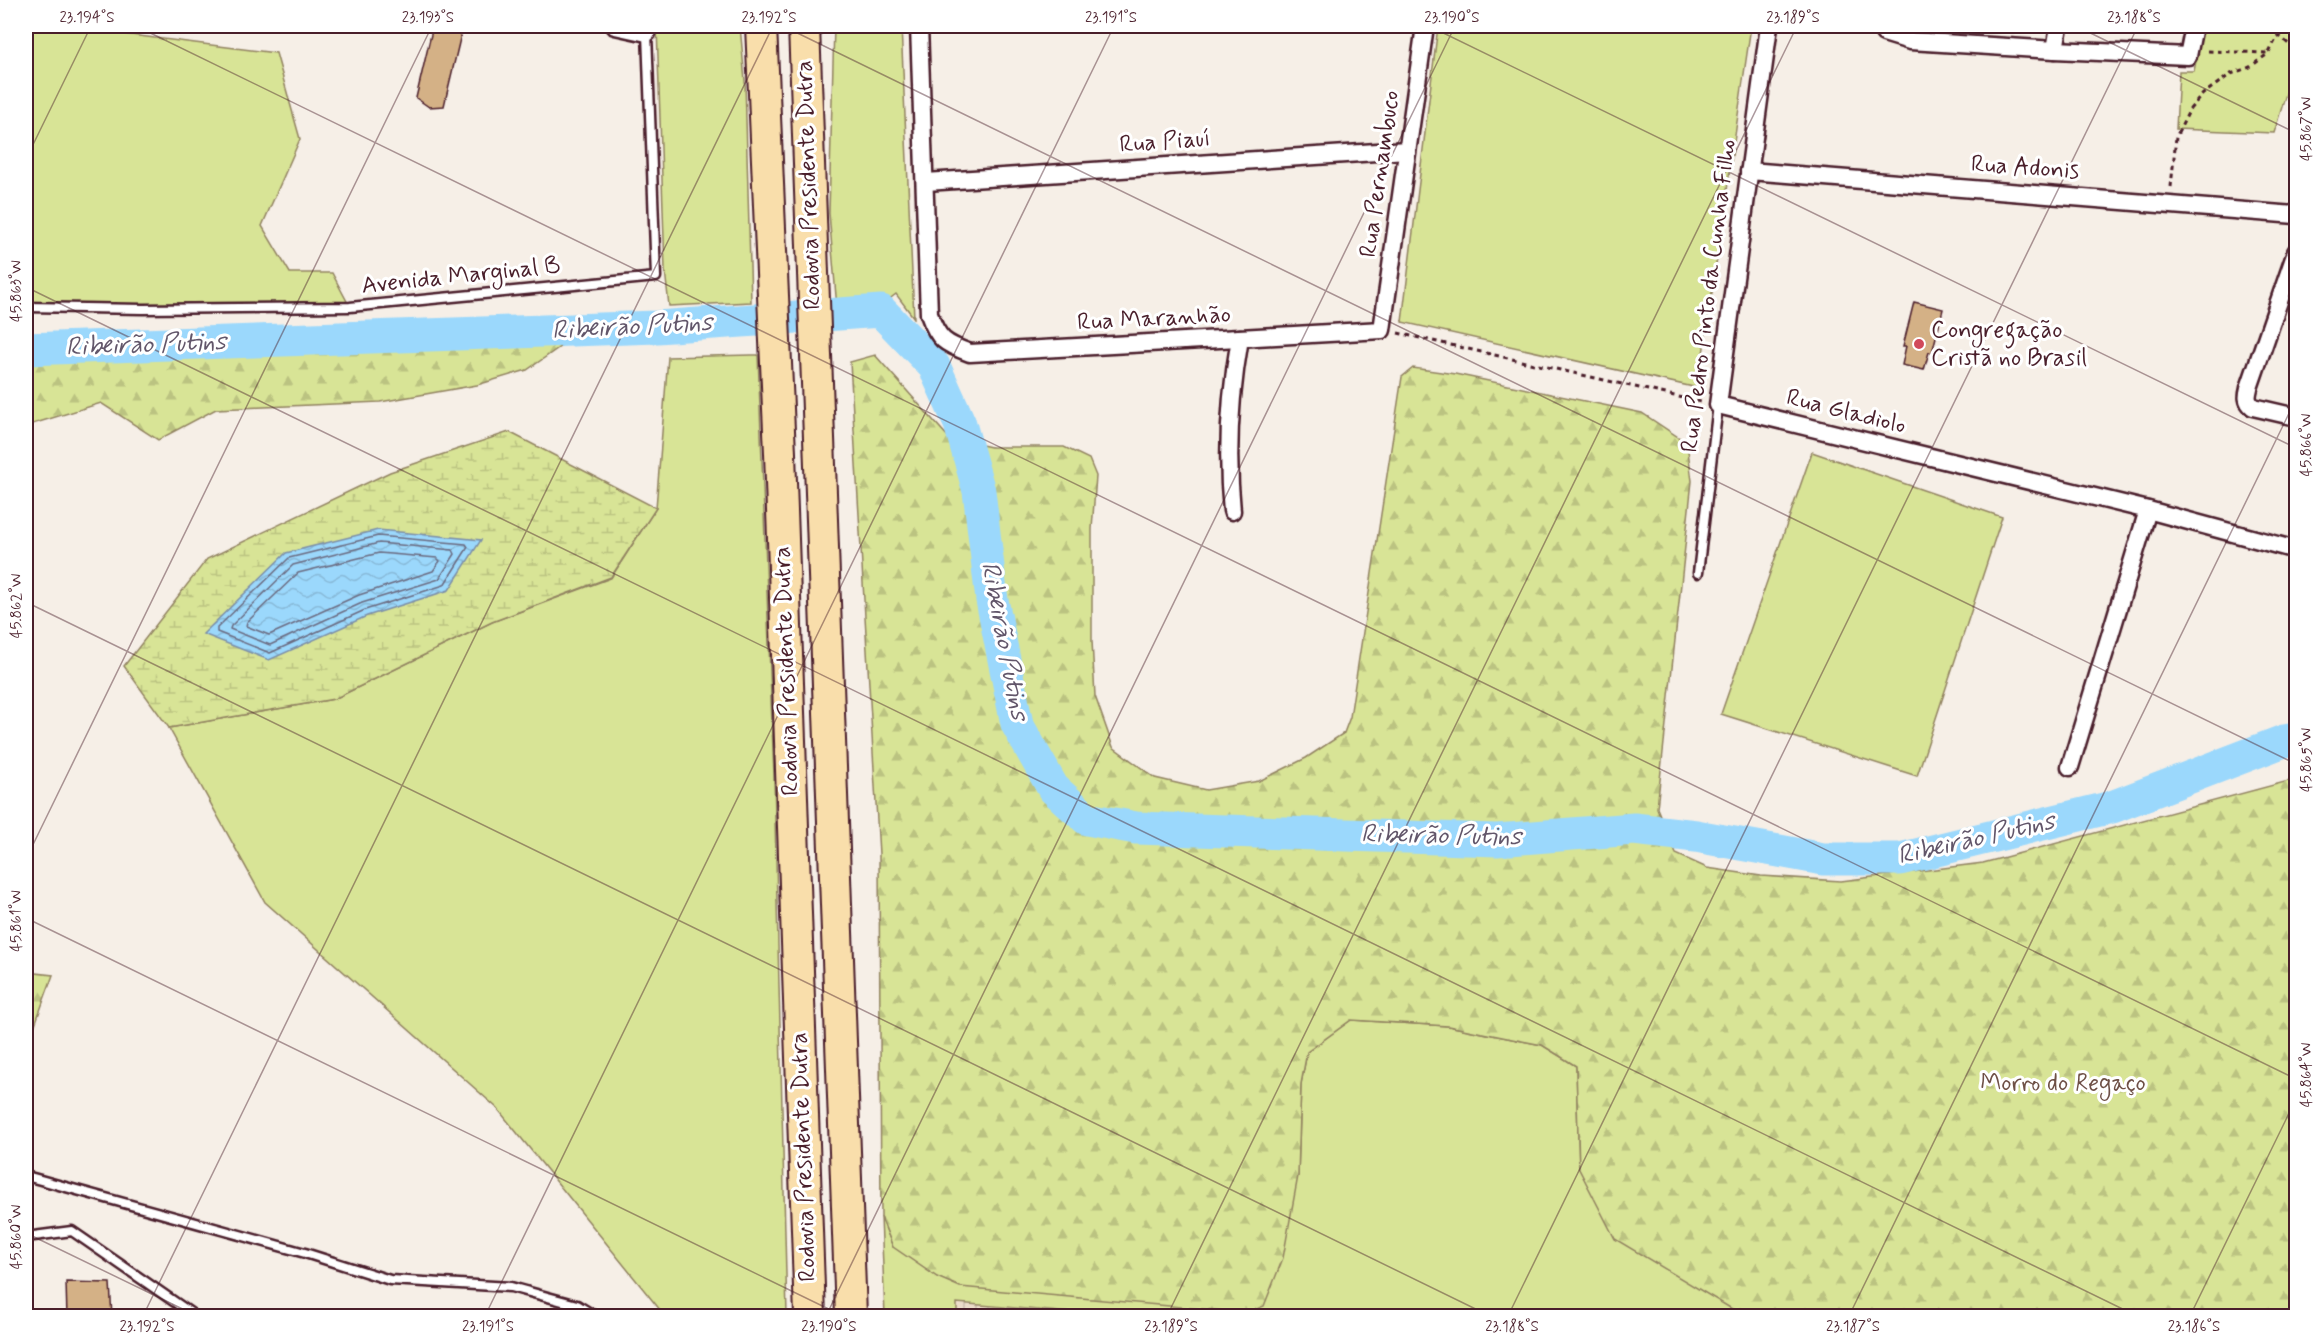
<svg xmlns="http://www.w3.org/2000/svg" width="2322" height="1342" viewBox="0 0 2322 1342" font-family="Mynerve,sans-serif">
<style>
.industrial{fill:url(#industrial-grid)}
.green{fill:#d8e496;stroke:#918260;stroke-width:1.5}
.forest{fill:url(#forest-firs);stroke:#918260;stroke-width:1.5}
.wetland{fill:url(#wetland-marsh);stroke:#918260;stroke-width:1.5}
.water{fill:url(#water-waves);stroke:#7b8ea8;stroke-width:1.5}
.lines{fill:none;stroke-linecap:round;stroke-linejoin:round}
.shore{stroke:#6a697f;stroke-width:1.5}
.river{stroke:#9bd8fc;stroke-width:33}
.building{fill:#d4b186;stroke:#4a1f2b;stroke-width:1.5}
.lane-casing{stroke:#4a1f2b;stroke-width:13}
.street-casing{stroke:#4a1f2b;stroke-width:21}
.highway-casing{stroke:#4a1f2b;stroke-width:34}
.path{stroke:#4a1f2b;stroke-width:3;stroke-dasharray:4.5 4.5;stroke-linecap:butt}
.lane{stroke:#fff;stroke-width:8}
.street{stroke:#fff;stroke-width:16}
.highway{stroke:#f9deab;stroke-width:30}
.ticks{fill:none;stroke:#4a1f2b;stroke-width:1.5;stroke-opacity:0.45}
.poi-dot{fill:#d1495b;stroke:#fff;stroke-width:2}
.labels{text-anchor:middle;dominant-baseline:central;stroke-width:6;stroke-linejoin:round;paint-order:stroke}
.street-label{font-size:24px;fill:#4a1f2b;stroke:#fff}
.poi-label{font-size:24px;fill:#4a1f2b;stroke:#fff;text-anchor:start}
.park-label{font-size:24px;fill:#6e5046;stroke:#fff}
.water-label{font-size:26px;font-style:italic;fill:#62566a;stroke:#fff}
.neatline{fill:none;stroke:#4a1f2b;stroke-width:2}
.ticks-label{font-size:15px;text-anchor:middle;fill:#4a1f2b}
</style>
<defs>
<pattern id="industrial-grid" width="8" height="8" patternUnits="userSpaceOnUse" patternTransform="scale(1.5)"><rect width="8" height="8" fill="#ecdcca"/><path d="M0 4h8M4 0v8" fill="none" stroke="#ccbcae"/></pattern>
<pattern id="forest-firs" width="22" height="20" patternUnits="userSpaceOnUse" patternTransform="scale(1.5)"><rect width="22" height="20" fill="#d8e496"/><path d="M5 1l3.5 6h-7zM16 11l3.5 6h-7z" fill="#bbc381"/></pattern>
<pattern id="wetland-marsh" width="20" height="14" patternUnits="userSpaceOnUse" patternTransform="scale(1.5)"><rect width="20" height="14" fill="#d8e496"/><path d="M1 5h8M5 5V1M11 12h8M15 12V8" fill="none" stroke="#bbc381"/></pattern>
<pattern id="water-waves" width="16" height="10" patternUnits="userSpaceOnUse" patternTransform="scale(1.5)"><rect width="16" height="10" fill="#9bd8fc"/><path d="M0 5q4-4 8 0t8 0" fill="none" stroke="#87b9d8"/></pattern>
</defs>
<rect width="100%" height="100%" fill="#f6efe7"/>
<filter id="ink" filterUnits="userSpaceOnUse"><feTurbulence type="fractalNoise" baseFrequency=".0167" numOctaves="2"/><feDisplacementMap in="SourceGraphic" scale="12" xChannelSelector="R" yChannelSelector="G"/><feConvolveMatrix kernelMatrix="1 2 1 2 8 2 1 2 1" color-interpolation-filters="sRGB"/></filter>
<g filter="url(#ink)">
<polygon class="industrial" points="956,1303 1108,1316 957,1316"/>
<g class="green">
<polygon points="26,26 112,26 123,34 276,53 300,139 262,226 290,273 332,273 350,307 26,307"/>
<polygon points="657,26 740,26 745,81 751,302 669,306 665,270"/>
<polygon points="834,26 901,26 914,318 896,294 883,304 837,308 829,213"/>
<polygon points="1438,26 1751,26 1698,388 1402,322"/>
<polygon points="2203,26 2296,26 2296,61 2274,133 2176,129 2179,71 2194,71"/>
<polygon points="751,355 758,355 774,777 787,1316 665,1316 497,1108 265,902 169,728 334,699 492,622 611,578 656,508 668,357"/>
<polygon points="1812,452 2002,517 1917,776 1721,714"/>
<polygon points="1351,1020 1448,1026 1542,1045 1576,1066 1579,1169 1751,1316 1108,1316 957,1303 957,1316 885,1316 881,1217 893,1247 1298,1176 1301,1084 1307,1052"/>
</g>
<g class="forest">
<polygon points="584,330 527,370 477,385 380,402 216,409 158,440 101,403 26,426 26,349"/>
<polygon points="875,355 949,438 991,447 1064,447 1089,459 1096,476 1092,529 1092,641 1095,696 1113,747 1155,778 1206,790 1259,781 1306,758 1344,733 1350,717 1402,377 1413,368 1455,374 1642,413 1687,443 1692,481 1657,808 1676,854 1707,868 1761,876 1841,881 1983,863 2296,779 2296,1316 1750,1316 1732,1309 1615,1239 1579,1169 1576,1066 1542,1045 1448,1026 1351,1020 1307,1052 1301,1084 1298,1176 1283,1258 1264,1306 1247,1313 960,1287 937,1277 893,1247 881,1217 879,854 850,362"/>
<polygon points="26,972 53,975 26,1049"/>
</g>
<polygon class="wetland" points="509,432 656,508 611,577 492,622 334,699 169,728 124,666 207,559 390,472"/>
<polygon class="water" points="378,530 481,540 449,590 367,616 269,660 203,634 286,553"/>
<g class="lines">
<g class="shore">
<polygon points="378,536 466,544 468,547 444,585 365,610 270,653 217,632 217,628 289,558"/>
<polygon points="379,543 453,550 455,554 439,579 362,603 270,645 230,629 231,626 293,565"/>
<polygon points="379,553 437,558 440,561 433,571 359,595 269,635 246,626 247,622 298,573"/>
</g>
<polyline class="river" points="26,349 657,327 881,311 934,366 960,424 979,491 992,600 1017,724 1053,788 1087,819 1136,828 1497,840 1634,829 1696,836 1823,859 1900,859 2112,807 2284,741 2296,739"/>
</g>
<g class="building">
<polygon points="433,26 463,26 444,106 429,107 416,98"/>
<polygon points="1914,302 1943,309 1932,353 1929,352 1924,370 1902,365 1906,346 1903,346"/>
<polygon points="66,1282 110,1283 112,1317 67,1317"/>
</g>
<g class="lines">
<defs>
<g id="lane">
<polyline points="26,307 143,309 350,307 656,277 647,33"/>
<polyline points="1698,573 1718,405"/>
<polyline points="26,1176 305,1253 390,1280 511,1287 577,1305 595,1316"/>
<polyline points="26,1237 72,1231 195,1316"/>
<polyline points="26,1314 27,1316"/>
</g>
<g id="street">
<polyline points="615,26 647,33 647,26"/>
<path d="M 919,26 L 929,314 C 938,340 945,344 970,353 L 1382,330 L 1425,26"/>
<polyline points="1769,26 1718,405 2148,510 2296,550"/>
<polyline points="1884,33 1910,41 2055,50 2188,56 2194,26"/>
<polyline points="2055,50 2059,26"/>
<polyline points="1749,171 2296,215"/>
<polyline points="926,182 1407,150"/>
<path d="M 2296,252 L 2249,388 C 2247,396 2246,401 2253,407 L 2296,417"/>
<path d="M 1232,511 C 1226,453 1230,395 1240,338"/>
<polyline points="2070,767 2148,510"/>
</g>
<g id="highway">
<polyline points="761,26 780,453 810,1316"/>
<polyline points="804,26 851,1316"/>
</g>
</defs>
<use href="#lane" class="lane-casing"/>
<use href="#street" class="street-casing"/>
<use href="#highway" class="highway-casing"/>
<g class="path">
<polyline points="2280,26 2278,35 2292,47 2296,47"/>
<polyline points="2208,51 2267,53"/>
<polyline points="2171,187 2176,137 2190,109 2203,94 2231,74 2250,67 2269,53 2278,35"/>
<polyline points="1398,333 1701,402"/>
</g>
<use href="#lane" class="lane"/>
<use href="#street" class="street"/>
<use href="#highway" class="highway"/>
</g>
</g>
<path class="ticks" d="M 136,26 L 2296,1079M 783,26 L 2296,764M 1429,26 L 2296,448M 2076,26 L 2296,133M 26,159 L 91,26M 26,287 L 2137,1316M 26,602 L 1490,1316M 26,859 L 432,26M 26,918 L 843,1316M 26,1233 L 197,1316M 143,1316 L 773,26M 485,1316 L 1114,26M 826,1316 L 1455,26M 1167,1316 L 1797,26M 1508,1316 L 2138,26M 1849,1316 L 2296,399M 2190,1316 L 2296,1099"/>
<circle class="poi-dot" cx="1919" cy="344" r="6"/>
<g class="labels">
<g class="street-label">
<text transform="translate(1165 142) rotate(-4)">Rua Piauí</text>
<text transform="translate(2025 168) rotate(4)">Rua Adonis</text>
<text transform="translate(1380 174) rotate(-82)">Rua Pernambuco</text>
<text transform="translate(809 185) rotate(-92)">Rodovia Presidente Dutra</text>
<text transform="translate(461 276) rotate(-6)">Avenida Marginal B</text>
<text transform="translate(1709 296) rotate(-83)">Rua Pedro Pinto da Cunha Filho</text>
<text transform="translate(1154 319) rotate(-3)">Rua Maranhão</text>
<text transform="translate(1846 412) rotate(14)">Rua Gladiolo</text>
<text transform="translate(787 671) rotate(-92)">Rodovia Presidente Dutra</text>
<text transform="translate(804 1157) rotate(-92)">Rodovia Presidente Dutra</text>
</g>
<g class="poi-label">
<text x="1931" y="330">Congregação<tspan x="1931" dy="28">Cristã no Brasil</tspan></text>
</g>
<g class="park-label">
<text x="2063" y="1083">Morro do Regaço</text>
</g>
<g class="water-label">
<text transform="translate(632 327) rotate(-3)">Ribeirão Putins</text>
<text transform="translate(146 345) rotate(-2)">Ribeirão Putins</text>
<text transform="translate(1004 641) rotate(79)">Ribeirão Putins</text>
<text transform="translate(1441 836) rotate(1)">Ribeirão Putins</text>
<text transform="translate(1976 839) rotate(-13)">Ribeirão Putins</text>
</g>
</g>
<rect width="2322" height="1342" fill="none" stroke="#fff" stroke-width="66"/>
<rect x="33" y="33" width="2256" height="1276" class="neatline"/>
<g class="ticks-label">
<text x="87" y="22">23.194°S</text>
<text x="428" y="22">23.193°S</text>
<text x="769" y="22">23.192°S</text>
<text x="1111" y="22">23.191°S</text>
<text x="1452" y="22">23.190°S</text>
<text x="1793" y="22">23.189°S</text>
<text x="2134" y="22">23.188°S</text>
<text transform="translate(2306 129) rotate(-90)" y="5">45.867°W</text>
<text transform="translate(16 291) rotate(-90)" y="5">45.863°W</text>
<text transform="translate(2306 445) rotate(-90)" y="5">45.866°W</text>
<text transform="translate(16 606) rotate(-90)" y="5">45.862°W</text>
<text transform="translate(2306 760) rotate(-90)" y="5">45.865°W</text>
<text transform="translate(16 921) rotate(-90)" y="5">45.861°W</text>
<text transform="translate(2306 1075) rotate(-90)" y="5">45.864°W</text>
<text transform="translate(16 1237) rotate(-90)" y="5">45.860°W</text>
<text x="147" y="1331">23.192°S</text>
<text x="488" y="1331">23.191°S</text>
<text x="829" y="1331">23.190°S</text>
<text x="1171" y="1331">23.189°S</text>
<text x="1512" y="1331">23.188°S</text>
<text x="1853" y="1331">23.187°S</text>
<text x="2194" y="1331">23.186°S</text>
</g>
</svg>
